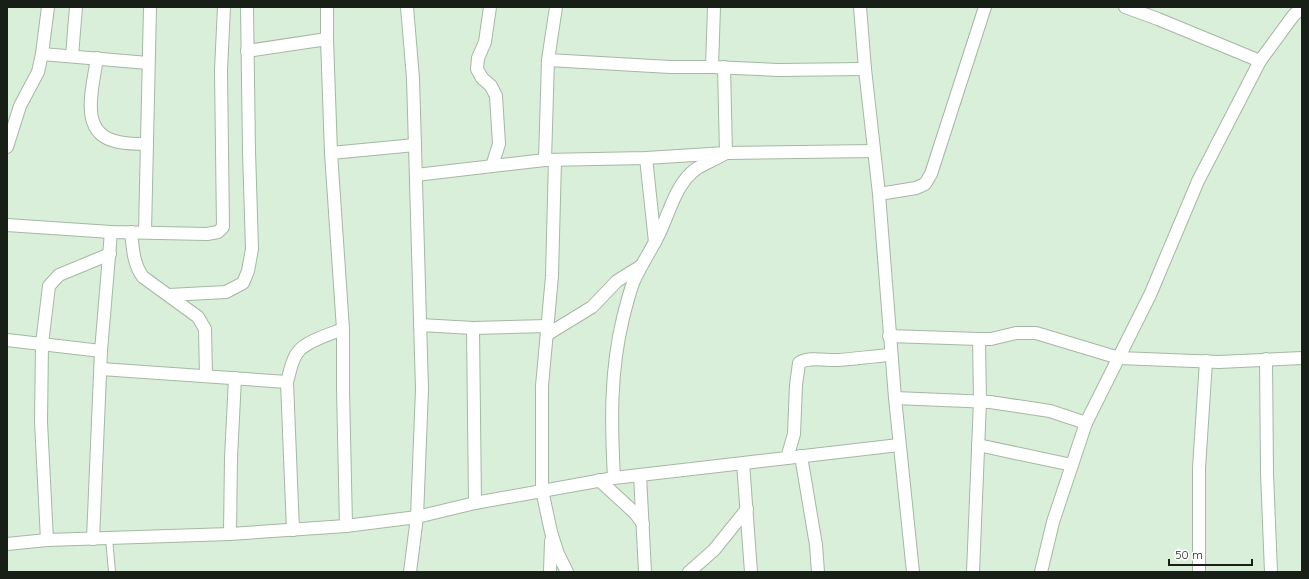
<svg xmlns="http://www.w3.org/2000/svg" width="1309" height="579" viewBox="0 0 1309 579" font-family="Quicksand,sans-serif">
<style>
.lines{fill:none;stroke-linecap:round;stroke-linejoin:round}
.service-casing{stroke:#a4b8a3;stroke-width:8}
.minor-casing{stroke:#a4b8a3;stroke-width:14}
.service{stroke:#fff;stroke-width:6}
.minor{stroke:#fff;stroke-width:12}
</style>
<rect width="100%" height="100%" fill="#daefd9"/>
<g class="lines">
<defs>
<polyline id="service" points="109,538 112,572"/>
<g id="minor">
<polyline points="327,7 327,39 331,153 343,329 343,389 346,526"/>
<polyline points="407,7 413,78 422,389 417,517 410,572"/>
<polyline points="490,7 485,42 478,58 477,69 482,78 491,86 496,96 499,144 492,166"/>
<polyline points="860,7 865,69 879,194 895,398 913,572"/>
<polyline points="1125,7 1158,19 1260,61"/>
<polyline points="247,51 327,39"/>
<polyline points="42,54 148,63"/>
<polyline points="72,56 76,7"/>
<path d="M 97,58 C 93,88 77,135 119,142 C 128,144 137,144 147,144"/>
<polyline points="548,60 670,67 712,67 778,70 865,69"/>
<polyline points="712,67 714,7"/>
<polyline points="7,147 20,106 38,72 42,54 48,7"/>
<polyline points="331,153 415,145"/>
<polyline points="646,158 655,242"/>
<polyline points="545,160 548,60 556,7"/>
<polyline points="555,160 552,276 542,386 542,490 551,532 558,554 567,572"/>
<polyline points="416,175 545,160 646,158 726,153 874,151"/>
<polyline points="879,194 916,188 925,184 931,174 985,7"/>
<polyline points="7,225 111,232 207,234 218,232 223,227 221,70 224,7"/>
<path d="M 131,232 C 133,248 133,264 143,277 L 198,317 L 205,329 L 206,376"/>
<polyline points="145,232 150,7"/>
<polyline points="169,295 226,292 243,283 248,271 252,249 249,151 247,7"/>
<polyline points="420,325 473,328 548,326"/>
<polyline points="473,328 475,503"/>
<polyline points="548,334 592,307 617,281 641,266"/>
<polyline points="889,336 979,339 991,339 1016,333 1036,333 1119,358 1219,362 1302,358"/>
<polyline points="7,340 101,351"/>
<polyline points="1266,359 1267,473 1271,572"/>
<polyline points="101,369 287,382"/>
<polyline points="895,398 990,402 1050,411 1086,423"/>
<polyline points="978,445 1072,465"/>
<polyline points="801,456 816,545 818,572"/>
<path d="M 787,458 L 794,434 L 796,385 L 799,363 C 809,356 827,361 839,360 C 856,359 873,356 891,355"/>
<polyline points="743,463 751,572"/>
<polyline points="640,475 645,572"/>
<path d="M 614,478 C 611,422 610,372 623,318 C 626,306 629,294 633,283 C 640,266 651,251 659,234 C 669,214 676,183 696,169 C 705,163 716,159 726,153 L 724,67"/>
<polyline points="599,480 635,513 643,524"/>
<path d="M 293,530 L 287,382 C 290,373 291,360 298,352 C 306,341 331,334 343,329"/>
<polyline points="230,534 231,458 235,378"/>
<polyline points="93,539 101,351 111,232"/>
<polyline points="47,540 41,422 42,344 49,286 59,275 110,254"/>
<polyline points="7,544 47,540 230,534 346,526 417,517 475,503 614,478 899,445"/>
<polyline points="550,572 551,541"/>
<polyline points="689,572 714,550 747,509"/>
<polyline points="973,572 980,401 979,339"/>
<polyline points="1041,572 1053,522 1086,423 1150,295 1198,181 1260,61 1293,16 1302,7"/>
<polyline points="1199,572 1199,468 1206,361"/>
</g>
</defs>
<use href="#service" class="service-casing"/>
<use href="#minor" class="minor-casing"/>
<use href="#service" class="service"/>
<use href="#minor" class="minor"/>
</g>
<rect width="1309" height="579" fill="none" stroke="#181f17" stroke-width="16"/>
<path d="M1169 559v6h83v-6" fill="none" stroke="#181f17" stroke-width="2"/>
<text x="1175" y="559" font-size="12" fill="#181f17" stroke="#ffffff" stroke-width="3" paint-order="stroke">50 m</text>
</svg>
